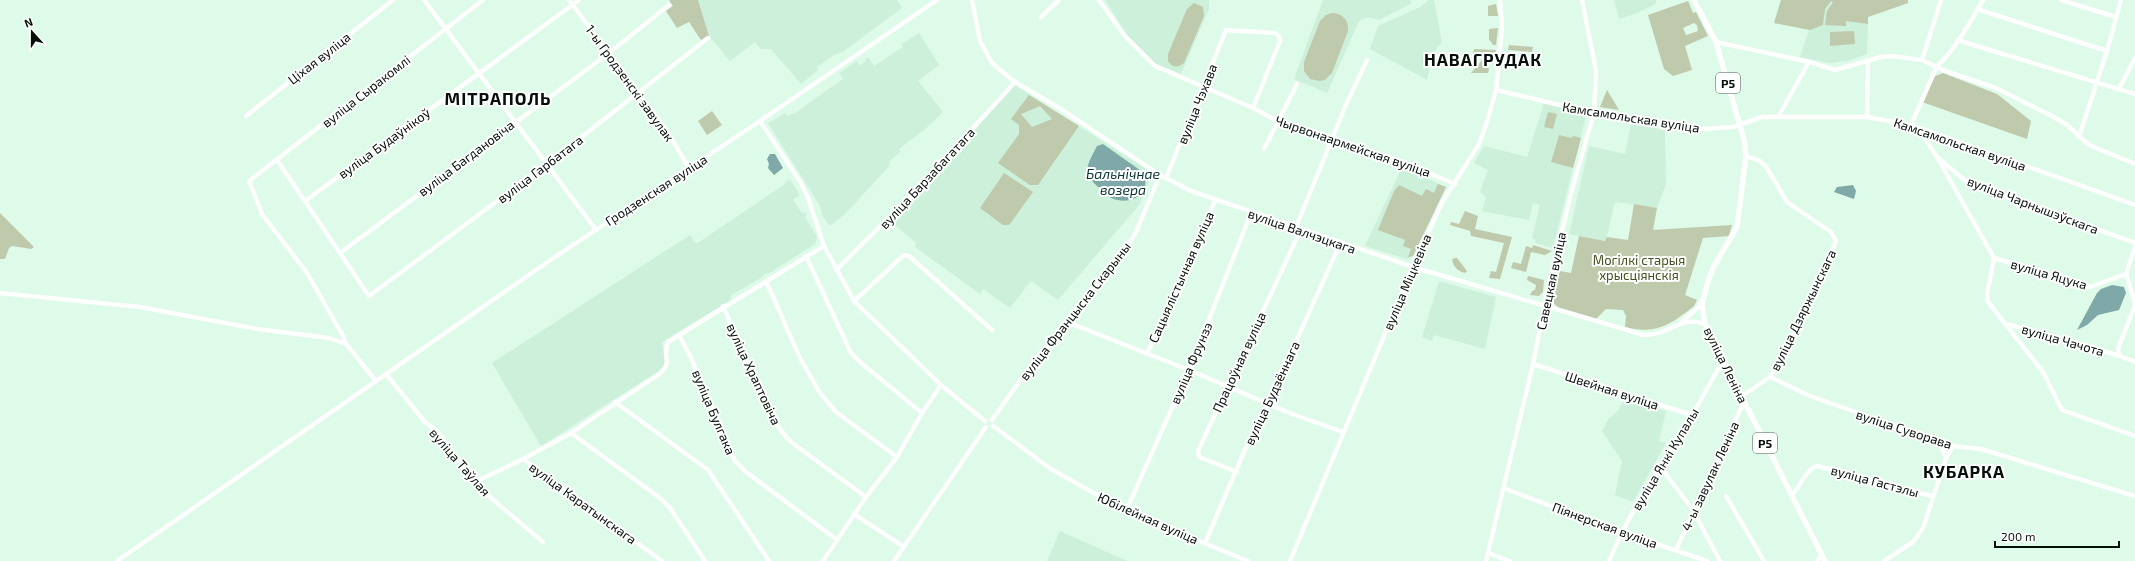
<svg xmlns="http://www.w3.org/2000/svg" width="2135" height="561" font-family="'Exo 2',sans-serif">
<rect width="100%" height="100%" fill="#defae9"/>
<g fill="#cdf0db">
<path d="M698,0H897L902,8L844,51L834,55L817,67L818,70L801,84L771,49H761L755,42L730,61L709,36Z"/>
<path d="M1105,0H1209V9L1181,74L1154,63L1129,38Z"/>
<path d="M1323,0H1410L1412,3L1379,20L1368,17L1359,21L1327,93L1294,79Z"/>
<path d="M1429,0H1434L1442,43L1437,47L1436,51H1434L1427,80L1370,49L1378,26L1420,7Z"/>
<path d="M1614,0H1656V2L1654,5L1637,13L1619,19Z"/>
<path d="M1781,0H1908V3L1868,17L1867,54L1848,61L1829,63L1800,57L1809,30L1774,23Z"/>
<path d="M919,33L939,65L918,81L943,112L925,129L899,149L901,152L890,160L889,166L846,213L830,226L823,217L820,206L768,123L785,113L787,116L797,112L823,93L843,79L839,73L857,61L860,66L866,61L865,59L868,57L874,66L903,47L902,44Z"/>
<path d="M1015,85L1149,171L1152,176L1139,205L1058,300L1031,281L1010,308L983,289L980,294L915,247L916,243L890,221Z"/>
<path d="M1544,103L1584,113L1586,116L1553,248L1535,243L1536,240L1532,238L1540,205L1533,203L1529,220L1482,211L1486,197L1480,192L1488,170L1474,163L1484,146L1527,157Z"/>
<path d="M1631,124L1665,130L1666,184L1657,208L1617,202L1614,205L1606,241L1569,234L1589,146L1625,154Z"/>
<path d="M1402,167L1446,187L1413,256L1407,259L1365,246Z"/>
<path d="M787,180L791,181L800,195L793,200L802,213L805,212L807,215L805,217L817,237L815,244L768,274L766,273L759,279L730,296L732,299L662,342L666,365L665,367L541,446L492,363L690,235L696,244L785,184Z"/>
<path d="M1439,281L1496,297L1485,349L1434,335L1432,341L1422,337Z"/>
<path d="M1624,400L1666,411L1659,441L1666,443L1633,502L1615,495L1622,461L1602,431L1609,418L1617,412Z"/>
<path d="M1060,531L1120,558L1128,561H1047Z"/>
</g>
<g fill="#bfc9ac" fill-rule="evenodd">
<path d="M669,0H698L709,36L701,40L689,22L677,28L666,11L673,6Z"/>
<path d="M1781,0H1908V3L1868,17V24L1846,21V26L1825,25L1827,11L1833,2L1831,1L1825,9L1823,25L1810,30L1774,23Z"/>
<path d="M1688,1L1693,13L1696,12L1708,36L1685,46L1692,70L1673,76L1664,69L1648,15ZM1694,23L1697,25L1698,31L1686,35L1683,28Z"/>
<path d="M1194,3L1203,7L1204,16L1184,63C1178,68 1172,68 1168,61V54L1187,9Z"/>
<path d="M1496,4L1498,16H1488V6Z"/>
<path d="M1332,13C1342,13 1349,20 1348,31L1332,73L1325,80L1320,81L1310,79L1304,71V62L1320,21L1326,15Z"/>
<path d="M1498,28L1496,45H1493L1489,39V29Z"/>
<path d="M1854,31L1855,44L1830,46V32Z"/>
<path d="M1509,45L1533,47L1532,52L1508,50Z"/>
<path d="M1474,49L1496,50L1495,57L1473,54Z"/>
<path d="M1483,59L1489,69L1488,73H1471Z"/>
<path d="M1943,73L1997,94L2031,121L2027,139L1922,102L1933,77Z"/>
<path d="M1607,90L1619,110L1600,107Z"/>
<path d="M1029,95L1079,126L1038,185H1030L998,163L1019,134V125L1011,119ZM1040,106L1052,119L1032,127L1021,114Z"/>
<path d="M712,111L722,125L707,135L698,121Z"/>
<path d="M1548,112L1557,114L1553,129L1544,127Z"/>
<path d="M1559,135L1572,138L1573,136L1581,138L1573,168L1551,162Z"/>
<path d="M1004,173L1033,192L1009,225H1003L980,208Z"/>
<path d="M1438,184L1446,187L1413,256L1408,257L1411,249L1403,246L1405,240L1378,230L1394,191L1399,185L1422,196L1426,189L1434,193Z"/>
<path d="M1634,204L1657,208L1653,230L1732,225L1729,236L1703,238L1685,295L1697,300L1694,306C1670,325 1656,335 1625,327L1626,316L1623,310L1606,309L1596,319C1583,315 1554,313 1552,298L1560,271L1571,273L1579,236L1605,241L1607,237L1628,240Z"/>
<path d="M1465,211L1478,216L1475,229L1512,237L1500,279L1489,278L1491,271L1496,272L1504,243L1471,236L1470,231L1450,225L1451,222L1459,224Z"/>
<path d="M0,213L34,247L31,249L12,246L9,248L5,259H0Z"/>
<path d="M1533,245L1552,251L1545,255L1531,252L1526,272L1511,268L1513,262L1521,264L1526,246L1532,248Z"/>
<path d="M1454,258H1457L1467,271L1465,273C1458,271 1454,268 1452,260Z"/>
<path d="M1528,276L1544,280L1543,292L1539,296L1530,295L1532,291L1535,290L1536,285L1527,280Z"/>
</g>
<g fill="#7fa9a8">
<path d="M1103,144L1144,173C1153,200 1120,209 1102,192V187H1098C1081,171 1088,164 1097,146Z"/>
<path d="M770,154H775L783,168L774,175L768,168L769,164L767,159Z"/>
<path d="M1853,185L1856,191L1854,199L1834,192L1837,187Z"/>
<path d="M2112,285L2124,287L2126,293L2119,310L2098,315L2087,325L2077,330L2097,293L2101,289Z"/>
</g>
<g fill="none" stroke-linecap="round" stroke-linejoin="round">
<g stroke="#fff" stroke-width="4.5">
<path d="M424,0L596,230"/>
<path d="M569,0L667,131L689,168"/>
<path d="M972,0L980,41L992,63L999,69L1015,82L1061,109L1160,175L1191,191L1413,267L1644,335C1672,335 1678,315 1705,324"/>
<path d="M1099,0L1124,35L1155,66L1253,108L1279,122L1406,163L1455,184"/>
<path d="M2061,0L2116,17"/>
<path d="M1977,9L2107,51"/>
<path d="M1041,17L1059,0"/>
<path d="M1957,40L2135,94"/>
<path d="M1716,42L1809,62L1835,70L1881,57L1891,56L1922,60L1945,71L1996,88L2050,115L2066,124L2089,145L2135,164"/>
<path d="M1922,60L1941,0"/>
<path d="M2119,89L2135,58"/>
<path d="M1496,90L1594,113L1704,129L1733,127L1762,117H1867L1911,125L2135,205"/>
<path d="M246,116L393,0"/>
<path d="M1778,117L1809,62"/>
<path d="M1867,117L1868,60"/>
<path d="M760,121L801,183L808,198L824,246L854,301L941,385L985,421"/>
<path d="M1911,125L1937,66C1956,49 1970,22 1983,0"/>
<path d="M1918,128L1937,157L1994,258"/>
<path d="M2079,137L2107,51L2121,0"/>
<path d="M1264,149L1297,84"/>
<path d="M1937,157L1968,183L2135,243"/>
<path d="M277,160L369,296L547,164L708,38"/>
<path d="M1166,178L1226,30L1275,33L1279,36L1280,41L1253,108"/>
<path d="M305,201L579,0"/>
<path d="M1296,227L1345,107L1367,60"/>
<path d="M340,253L609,53L669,5"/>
<path d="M806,256L851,353L860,362L922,413"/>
<path d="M1994,258L1987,294L1988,302L2043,372L2062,410L2135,436"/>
<path d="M1994,258L2090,287L2126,274L2135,247"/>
<path d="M836,270L913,194L1015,82"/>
<path d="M2126,274L2135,302"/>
<path d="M766,281L800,358L820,393L836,412L897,457"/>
<path d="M0,293L140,307L257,329L329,338L346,344L376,381"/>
<path d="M854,301L904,255L909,256L992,330"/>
<path d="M2135,305L2118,349L2120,356L2135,362"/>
<path d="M723,306L771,416L782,432L791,442L866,497"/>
<path d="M1067,322L1189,370L1292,414L1343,432"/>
<path d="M1681,322L1698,308L1702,300"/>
<path d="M2007,324L2120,356"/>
<path d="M679,335L691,358L735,461L746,472L836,539"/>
<path d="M346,344L343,336L307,273L262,214L249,181L483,0"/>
<path d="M1147,354L1215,201"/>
<path d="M1533,364L1692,415"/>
<path d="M386,374L425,422L438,432L475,482L491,498L543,542"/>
<path d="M1770,377L1810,396L1953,446L1981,449L2135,496"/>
<path d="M1742,396L1770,377L1812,299L1836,241L1831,232L1787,202L1767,168L1760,161L1746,156"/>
<path d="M615,402L708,470L769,561"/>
<path d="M992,420L1034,361L1124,252L1136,232L1160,175"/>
<path d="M993,426L1051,469L1126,511L1248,561"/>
<path d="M571,433L660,498L670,508L705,561"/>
<path d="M1939,441L1946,458"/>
<path d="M523,459L662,561"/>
<path d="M1659,465L1693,510L1720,561"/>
<path d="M1237,472L1199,457L1198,451L1301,229"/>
<path d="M475,482L523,459L571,433L658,375C675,361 661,359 668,342L824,246"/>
<path d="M1503,488L1621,532L1707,561"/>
<path d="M1792,495C1800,487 1806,469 1817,466L1932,496"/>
<path d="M1726,496L1764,561"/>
<path d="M1126,511L1189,370L1251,213"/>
<path d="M854,514L904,547"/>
<path d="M1205,543L1256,424L1268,403L1340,244"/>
<path d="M1676,550L1741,408L1746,404"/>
<path d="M1488,553L1510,561"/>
<path d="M117,561L546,263L760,121L937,0"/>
<path d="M823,561L866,497L897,457L922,413L941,385"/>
<path d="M894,561L986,427"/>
<path d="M1290,561L1422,245L1443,201L1479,144L1487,122L1496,90L1500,50L1502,26L1500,0"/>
<path d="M1486,561L1533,364L1547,292L1573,186L1594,113L1596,71L1582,0"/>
<path d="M1609,561C1631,508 1663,463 1692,415C1703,396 1713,378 1724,359"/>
<path d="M1817,561L1822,555"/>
<path d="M1884,561L1913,542L1923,528L1946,458L1953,446"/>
</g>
<path stroke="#fff" stroke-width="5.5" d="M1694,0L1716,42L1744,140L1746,156L1737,227L1714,266L1709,278L1702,304L1705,324L1825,561"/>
</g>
<g text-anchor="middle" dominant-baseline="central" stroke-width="4" stroke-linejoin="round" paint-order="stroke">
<g fill="#fff" stroke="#515754" stroke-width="1">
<rect x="1716" y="73" width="24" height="20" rx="3"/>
<rect x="1753" y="433" width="24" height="20" rx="3"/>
</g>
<g font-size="12" font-weight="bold" fill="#060f0a">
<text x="1728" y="83">Р5</text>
<text x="1765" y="443">Р5</text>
</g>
<g font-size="13" fill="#060f0a" stroke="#fff">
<text transform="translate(319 58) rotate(-38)">Ціхая вуліца</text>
<text transform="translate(630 83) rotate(54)">1-ы Гродзенскі завулак</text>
<text transform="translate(366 91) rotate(-38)">вуліца Сыракомлі</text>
<text transform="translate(1197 104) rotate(-68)">вуліца Чэхава</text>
<text transform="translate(1631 117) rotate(9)">Камсамольская вуліца</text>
<text transform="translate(384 143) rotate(-36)">вуліца Будаўнікоў</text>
<text transform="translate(1960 144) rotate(19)">Камсамольская вуліца</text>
<text transform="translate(1353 146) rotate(19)">Чырвонаармейская вуліца</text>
<text transform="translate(466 158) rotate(-37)">вуліца Багдановіча</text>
<text transform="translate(540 169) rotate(-37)">вуліца Гарбатага</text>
<text transform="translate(927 178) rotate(-47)">вуліца Барзабагатага</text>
<text transform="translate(656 190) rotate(-33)">Гродзенская вуліца</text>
<text transform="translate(2033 205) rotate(21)">вуліца Чарнышэўскага</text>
<text transform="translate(1302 231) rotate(19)">вуліца Валчэцкага</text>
<text transform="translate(2049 274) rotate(16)">вуліца Яцука</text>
<text transform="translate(1181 277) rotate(-66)">Сацыялістычная вуліца</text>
<text transform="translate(1551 281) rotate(-78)">Савецкая вуліца</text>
<text transform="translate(1407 282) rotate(-67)">вуліца Міцкевіча</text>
<text transform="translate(1803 310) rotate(-64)">вуліца Дзяржынскага</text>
<text transform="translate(1075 311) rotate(-52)">вуліца Францыска Скарыны</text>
<text transform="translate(2063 340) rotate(16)">вуліца Чачота</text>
<text transform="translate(1239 362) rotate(-65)">Працоўная вуліца</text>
<text transform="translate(1191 363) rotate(-67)">вуліца Фрунзэ</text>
<text transform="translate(1726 365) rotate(64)">вуліца Леніна</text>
<text transform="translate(754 374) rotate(65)">вуліца Храптовіча</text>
<text transform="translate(1612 390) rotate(18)">Швейная вуліца</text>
<text transform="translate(1272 393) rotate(-65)">вуліца Будзённага</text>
<text transform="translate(714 412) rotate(67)">вуліца Булгака</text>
<text transform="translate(1904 429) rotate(18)">вуліца Суворава</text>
<text transform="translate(1665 459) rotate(-59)">вуліца Янкі Купалы</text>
<text transform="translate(460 462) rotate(49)">вуліца Таўлая</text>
<text transform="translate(1710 476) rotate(-65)">4-ы завулак Леніна</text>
<text transform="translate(1875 481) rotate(15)">вуліца Гастэлы</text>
<text transform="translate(583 503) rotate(36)">вуліца Каратынскага</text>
<text transform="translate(1148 518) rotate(24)">Юбілейная вуліца</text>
<text transform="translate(1605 525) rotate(20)">Піянерская вуліца</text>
</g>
<g font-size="13" fill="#43511f" stroke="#fff">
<text x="1639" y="260">Могілкі старыя<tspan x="1639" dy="15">хрысціянскія</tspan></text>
</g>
<g font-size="14" font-style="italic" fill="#0b3636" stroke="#fff">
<text x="1123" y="173">Бальнічнае<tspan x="1123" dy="16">возера</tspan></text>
</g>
<g font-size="17" font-weight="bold" letter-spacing="1" fill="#060f0a" stroke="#fff">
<text x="1483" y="59">НАВАГРУДАК</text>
<text x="498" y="98">МІТРАПОЛЬ</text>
<text x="1964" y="471">КУБАРКА</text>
</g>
</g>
<g transform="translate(32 32) rotate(339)" stroke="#ffffff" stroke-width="3" paint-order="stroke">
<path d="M0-3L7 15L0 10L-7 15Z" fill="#060f0a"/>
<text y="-6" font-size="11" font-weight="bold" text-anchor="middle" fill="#060f0a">N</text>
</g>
<path d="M1995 541v6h124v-6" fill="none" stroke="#060f0a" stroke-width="2"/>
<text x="2001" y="541" font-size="12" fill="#060f0a" stroke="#ffffff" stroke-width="3" paint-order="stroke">200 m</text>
</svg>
